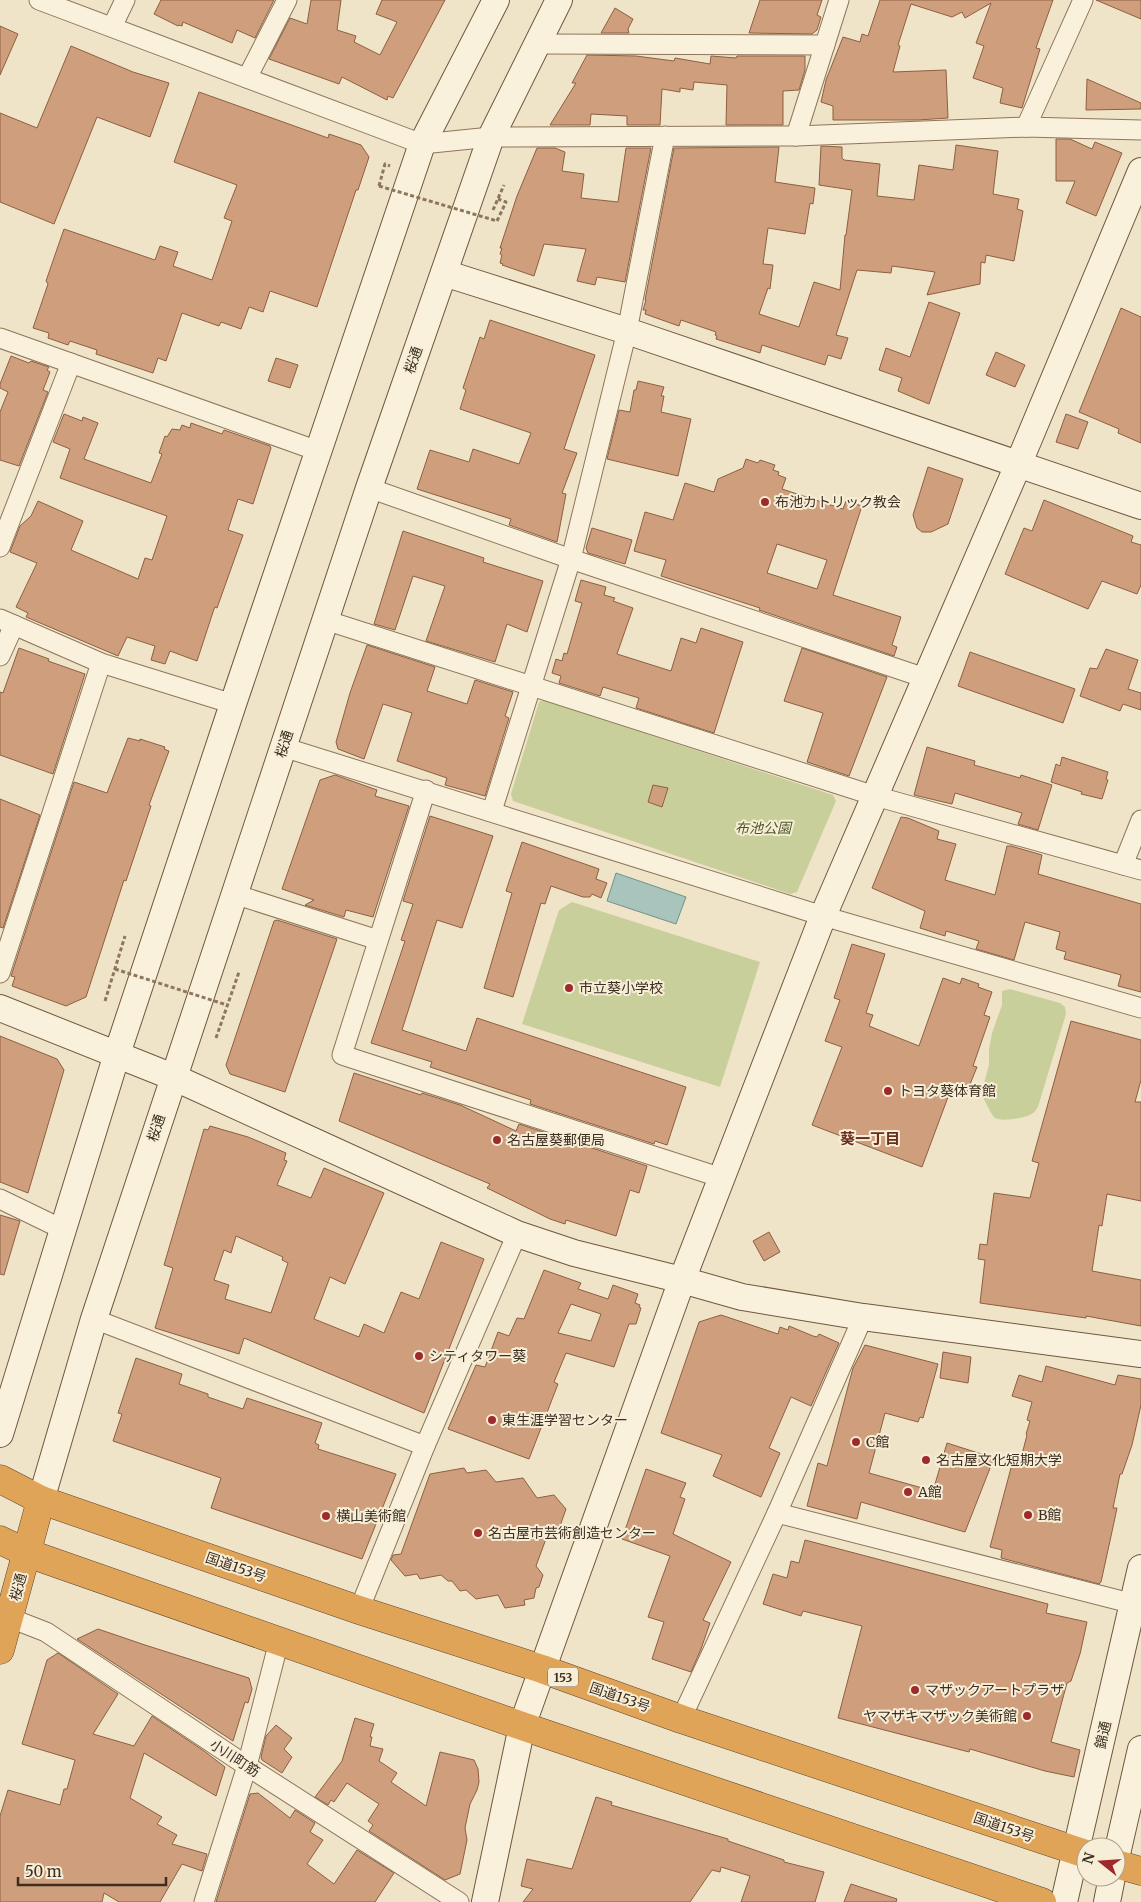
<svg xmlns="http://www.w3.org/2000/svg" width="1141" height="1902" font-family="Merriweather,'Noto Sans JP',serif">
<rect width="100%" height="100%" fill="#f0e4c8"/>
<g fill="#c9cf9b">
<path d="M543,700L833,795L836,801L797,892L790,894L513,801L511,794L539,702Z"/>
<path d="M572,902L760,962L720,1087L522,1024L559,910Z"/>
<path d="M1010,989L1060,1003L1065,1007L1066,1014L1038,1107C1036,1109 1035,1112 1033,1113C1027,1118 1002,1122 995,1118C991,1115 984,1098 981,1094L989,1065V1049L992,1033L1002,1005V991Z"/>
</g>
<path fill="#a9c4bc" stroke="#6f938a" d="M616,873L686,897L676,924L607,901Z"/>
<g fill="#cf9f7d" stroke="#8d5f41" fill-rule="evenodd">
<path d="M161,0H274L255,38L237,30L232,43L183,22L182,26L179,25L178,26L154,14Z"/>
<path d="M311,0H341L337,30L356,36L354,42L380,55L397,22L376,14L382,0H445L393,98L388,96L387,100L342,77L339,84L269,59L290,18L307,24Z"/>
<path d="M760,0H822L817,15L821,17L817,30L812,34L749,33Z"/>
<path d="M880,0H1053L1036,48L1040,49L1022,108L1000,103L1003,88L973,78L984,46L976,43L991,3L965,18L962,12L952,17L911,4L898,45L900,46L893,72L946,70L948,118L918,120H833V106L821,102L826,80L843,37L860,42L862,34L868,36Z"/>
<path d="M1096,0H1141V19Z"/>
<path d="M615,8L633,19L628,29L629,33H601Z"/>
<path d="M0,26L18,34L0,75Z"/>
<path d="M71,46L133,72L169,83L150,137L97,117L54,224L0,202V113L37,128Z"/>
<path d="M587,55L636,56L674,61L675,58L710,64L711,56L736,58L737,56H805V70L799,90L783,91V125H726L727,85L694,82L693,90L680,88V92L662,89L660,125H627V116L591,114L590,125H550L576,83H572Z"/>
<path d="M1087,79L1141,103V109L1086,110Z"/>
<path d="M199,92L328,138L329,134L361,145L369,157L358,190H356L317,307L270,291L263,312L249,307L241,329L221,322L219,326L182,313L166,361L158,358L153,373L96,354L97,350L70,341L68,345L48,338L49,333L33,328L48,284L46,281L64,229L155,260L160,246L178,252L173,266L212,280L232,221L224,218L237,185L174,162Z"/>
<path d="M1056,139H1070L1092,149L1095,142L1122,153L1096,216L1066,203L1075,181H1056Z"/>
<path d="M956,145L998,151L993,194L1019,199L1017,209L1023,211L1014,261L986,255L985,263L981,262L980,284L927,295L935,272L892,266L891,273L857,270L836,335L848,338L841,359L828,355L825,365L762,345L760,353L716,339L717,336L715,335L716,332L681,320L679,326L645,314L646,310H643L646,300H645L674,148L779,147L775,182L815,188L813,204L810,203L805,234L768,228L763,264L773,265L770,289L768,288L759,314L799,327L814,282L840,290L845,235H846L852,190L819,185L821,146L842,147V158L844,160L880,164L877,196L914,200L919,165L953,170Z"/>
<path d="M537,148H555L565,152L562,171L584,174L581,198L618,202L626,148H651L625,282L597,277L595,285L577,281L586,249L544,244L534,276L502,265L503,264L500,263L502,255L500,254L502,248H500L517,196Z"/>
<path d="M929,302L960,313L929,404L898,391L902,378L879,370L886,348L910,357Z"/>
<path d="M1121,308L1141,317V443L1118,433L1119,429L1079,412Z"/>
<path d="M490,320L595,355L564,449L577,453L562,493L566,494L557,542L509,525L511,519L417,489L430,450L469,462L473,449L519,464L531,433L460,409L466,390L463,388L480,337L484,339Z"/>
<path d="M996,352L1025,365L1015,387L986,375Z"/>
<path d="M11,356L29,363L31,361L49,367L47,370L50,372L43,390L48,392L19,466L0,460V412L8,392L0,388V384Z"/>
<path d="M276,358L298,365L290,388L268,381Z"/>
<path d="M638,381L664,387L661,396H664L661,412L691,419L678,476L607,459L619,410L630,412L634,390H636Z"/>
<path d="M64,414L82,421L83,417L98,423L84,459L151,483L162,454L159,453L165,436L167,437L172,429L180,430L182,425L190,428L191,423L222,434L224,430L270,446L271,448L253,504L238,499L228,530L243,535L217,608L215,607L214,609L197,661L170,651L165,664L151,660L155,646L127,637L118,656L26,617L28,613L16,607L37,563L10,552L20,526L31,516L38,501L83,521L71,550L138,579L145,558L152,560L167,516L60,478L70,449L53,442Z"/>
<path d="M1066,414L1088,422L1078,449L1056,442Z"/>
<path d="M746,459L758,463L760,460L775,465L773,470L779,472L778,475L786,478L782,489L843,509L846,501L862,506L833,595L901,617L892,645L897,647L894,656L759,610L760,608L661,576L666,560L634,551L645,512L673,520L685,483L714,492L718,479L743,468ZM777,544L827,560L817,589L767,573Z"/>
<path d="M928,467L963,479L948,524L931,532H922L917,528L913,515Z"/>
<path d="M1044,500L1133,536L1131,542L1141,545V585L1137,594L1102,581L1088,609L1005,574L1024,528L1032,531Z"/>
<path d="M592,528L632,540L625,564L588,553L586,548Z"/>
<path d="M403,531L484,558L483,562L543,581L527,632L507,624L495,662L426,641L445,586L413,576L395,630L374,624Z"/>
<path d="M581,580L606,587L604,595L615,598L613,601L633,608L617,654L671,671L681,638L696,643L701,628L743,642L714,733L636,708L639,698L603,687L600,696L559,683L561,676L552,673L556,659L562,661L564,653L567,654L582,603L575,601Z"/>
<path d="M367,645L435,667L427,691L467,704L475,680L513,692L505,716L509,718L485,796L445,785L447,778L397,761L412,713L383,704L364,759L338,749L336,742L350,693Z"/>
<path d="M19,648L49,659L48,661L85,674L53,774L0,755V692L3,693Z"/>
<path d="M802,648L887,677L849,776L807,762L823,713L784,701Z"/>
<path d="M1106,649L1138,660L1128,689L1141,693V710L1123,704L1120,711L1080,696L1090,668L1097,669Z"/>
<path d="M970,652L1075,689L1063,723L958,686Z"/>
<path d="M128,738L140,741V739L165,747L164,749L169,751L149,805L151,806L126,881L124,880L86,997L66,1006L12,986L15,977L11,976L74,782L107,793Z"/>
<path d="M927,747L975,761L974,765L1020,778L1021,775L1052,785L1038,830L1018,824L1022,813L955,793L952,804L914,795Z"/>
<path d="M1062,757L1108,772L1106,779L1108,780L1102,799L1081,794L1082,792L1051,782L1056,764L1060,766Z"/>
<path d="M335,775L377,790L375,796L409,806L373,917L346,910L344,917L305,905L314,900L282,889L320,780Z"/>
<path d="M653,785L668,788L662,807L648,802Z"/>
<path d="M0,799L40,815L3,928L0,927Z"/>
<path d="M430,816L493,836L462,928L437,920L402,1030L466,1051L477,1018L686,1087L667,1145L655,1141L654,1144L530,1104L531,1100L430,1067L432,1062L371,1043L405,941L401,940L413,904L403,901Z"/>
<path d="M901,817L908,818L939,831L937,839L956,844L945,880L995,895L1007,846H1011L1042,855L1038,874L1141,904V992L1118,986L1121,975L1064,959L1066,952L1056,949L1060,932L1025,922L1014,960L976,949L979,941L946,931L945,936L920,928L925,911L872,888Z"/>
<path d="M522,842L599,869L596,879L607,883L601,898L592,894L590,897H583L551,886L545,904L541,903L513,997L484,988L512,893L506,891Z"/>
<path d="M277,920L337,939L285,1092L230,1074L226,1065L274,921Z"/>
<path d="M852,944L885,954L866,1013L873,1015L869,1026L919,1046L943,978L960,984L962,978L979,984L978,987L992,992L984,1015L990,1017L973,1066L977,1067L966,1094L951,1089L922,1167L812,1125L842,1047L825,1041L840,1000L834,998Z"/>
<path d="M1071,1021L1141,1040V1080L1135,1102H1141V1201L1107,1194L1102,1226L1099,1225L1092,1271L1141,1280V1326L1086,1316V1318L980,1303L985,1260L978,1259L980,1244L987,1245L994,1193L1030,1198L1039,1163L1032,1161Z"/>
<path d="M0,1036L57,1059L64,1070L28,1193L0,1182Z"/>
<path d="M354,1073L421,1095L422,1093L460,1105L516,1131L519,1124L647,1166L639,1193L630,1190L616,1236L566,1220L565,1224L550,1219L487,1188L490,1184L339,1121Z"/>
<path d="M210,1126L248,1137L286,1153L284,1160L287,1161L277,1185L311,1198L324,1168L384,1193L345,1284L330,1277L314,1319L359,1337L364,1324L384,1333L401,1292L419,1299L441,1242L484,1259L424,1413L244,1338L239,1354L155,1328L173,1268L164,1265L204,1129L208,1130ZM236,1236L283,1257L282,1260L288,1263L271,1313L225,1299L229,1285L214,1280L224,1250L231,1253Z"/>
<path d="M0,1215L20,1221L4,1275L0,1274Z"/>
<path d="M769,1232L780,1252L764,1261L753,1241Z"/>
<path d="M544,1270L581,1283L578,1289L608,1299L613,1285L638,1294L635,1303L640,1305L639,1307L641,1308L636,1324H629L614,1367L566,1353L554,1382L558,1384L529,1459L448,1429L476,1365L485,1367L498,1332L509,1336L517,1318L524,1319ZM571,1304L601,1314L591,1341L558,1333Z"/>
<path d="M721,1315L778,1334L780,1327L788,1330L789,1326L813,1336L817,1337L819,1334L839,1343L811,1406L791,1397L769,1448L780,1453L761,1497L713,1476L722,1455L661,1433L699,1322Z"/>
<path d="M865,1345L938,1364L923,1418L920,1417L918,1422L885,1413L869,1473L933,1491L947,1443L994,1458L965,1532L861,1502L857,1519L807,1506L818,1463L827,1466L853,1368Z"/>
<path d="M943,1352L971,1357L968,1383L940,1378Z"/>
<path d="M136,1358L182,1374L179,1384L208,1394V1397L243,1409L247,1398L322,1423L315,1443L319,1445L318,1449L396,1474L362,1559L211,1508L221,1478L113,1441L122,1414L118,1413Z"/>
<path d="M1046,1366L1115,1385L1118,1375L1141,1379V1405L1132,1445L1122,1474H1120L1113,1508H1117L1113,1527L1101,1582L1099,1584L1001,1558L1002,1550L990,1547L1012,1464L1019,1466L1027,1435L1026,1434L1030,1421L1027,1420L1032,1402L1012,1396L1019,1375L1042,1382Z"/>
<path d="M464,1468L467,1473L486,1470L496,1482L523,1478L537,1498L554,1495L566,1509L560,1526L550,1528L536,1566L543,1575L539,1587L536,1588L534,1598L524,1600L525,1605L505,1608L498,1595L476,1599L466,1590L460,1591L452,1581H448L441,1575L420,1579L417,1574L405,1576L391,1560L393,1555L401,1554L430,1474Z"/>
<path d="M646,1469L686,1483L680,1497L685,1499L673,1534L731,1562L703,1620L710,1623L701,1649L691,1672L652,1659L664,1622L648,1617L670,1556L622,1539Z"/>
<path d="M805,1540L1048,1604L1046,1613L1087,1622L1080,1654L1071,1681L1067,1683L1051,1742L1080,1750L1074,1777L1045,1771L970,1749L969,1752L838,1718L862,1626L803,1611L801,1616L763,1604L773,1574L787,1578L791,1561L799,1563Z"/>
<path d="M98,1629L145,1645L249,1678L252,1689L248,1703L245,1702L233,1741L77,1639Z"/>
<path d="M58,1653L118,1694L93,1734L134,1746L152,1716L204,1751L225,1767L216,1796L144,1753L130,1798L162,1817L157,1824L177,1835L172,1844L207,1854L202,1871L182,1864L160,1902H119L104,1893L102,1902H0V1816L8,1790L60,1805L64,1789H67L75,1760L22,1744L47,1660Z"/>
<path d="M355,1718L374,1724L370,1737H372L370,1746L383,1749L379,1761L397,1773L391,1782L426,1806L440,1752L474,1760L478,1769L479,1782L477,1790L470,1804L465,1828L467,1840L460,1874L445,1880L369,1831L373,1825L368,1821L379,1804L347,1783L334,1802L331,1800L328,1805L315,1797L342,1761Z"/>
<path d="M276,1725L292,1738L284,1749L292,1757L282,1773L262,1760L261,1757L266,1736Z"/>
<path d="M258,1793L290,1818L295,1810L315,1823L310,1832L323,1840L307,1864L334,1884L357,1850L394,1873L375,1902H216L250,1794Z"/>
<path d="M596,1797L612,1802L611,1805L728,1839V1841L784,1860V1862L824,1872L815,1902H741L750,1876L721,1867L720,1872L712,1870L690,1902H523L533,1889L521,1886L527,1859L572,1869Z"/>
<path d="M851,1884L897,1899L896,1902H844Z"/>
</g>
<g fill="none" stroke-linecap="round" stroke-linejoin="round">
<defs>
<g id="street">
<path d="M39,0L422,144L491,137L796,136L1026,127L1141,130"/>
<path d="M112,27L125,0"/>
<path d="M537,44L825,45"/>
<path d="M247,78L287,0"/>
<path d="M1026,127L1083,0"/>
<path d="M796,136L839,0"/>
<path d="M0,338L318,451"/>
<path d="M369,488L571,559L925,678"/>
<path d="M0,547L71,363"/>
<path d="M0,619L101,663L233,704"/>
<path d="M325,620L875,796L1141,870"/>
<path d="M0,656L14,625"/>
<path d="M283,747L823,916L1141,1008"/>
<path d="M426,790L342,1055L722,1178"/>
<path d="M492,811L571,559L627,331L665,136"/>
<path d="M1123,865L1141,820"/>
<path d="M234,894L378,940"/>
<path d="M0,973L101,663"/>
<path d="M0,1199L64,1230"/>
<path d="M94,1319L425,1446"/>
<path d="M777,1513L1134,1604"/>
<path d="M359,1610L425,1446L517,1234"/>
<path d="M10,1618L46,1632L247,1766L459,1902"/>
<path d="M681,1719L777,1513L863,1317"/>
<path d="M204,1902L247,1766L279,1641"/>
</g>
<g id="secondary">
<path d="M444,273L627,331L1141,506"/>
<path d="M0,1008L173,1077L517,1234L574,1253L682,1280L742,1297L863,1317L1141,1354"/>
<path d="M0,1434L117,1054L233,704L422,144L496,0"/>
<path d="M41,1500L94,1319L369,488L491,137L559,0"/>
<path d="M1116,1858L1141,1749"/>
<path d="M485,1902L522,1726L682,1280L823,916L1018,465L1141,171"/>
<path d="M1064,1902L1141,1568"/>
<path d="M1107,1902L1112,1877"/>
</g>
<g id="highway">
<path d="M0,1479L41,1500L359,1610L542,1669L681,1719L1086,1854"/>
<path d="M0,1540L27,1553L522,1726L1042,1902"/>
<path d="M0,1650L41,1500"/>
<path d="M1116,1864L1141,1871"/>
</g>
</defs>
<use href="#street" stroke="#8d765c" stroke-width="21"/>
<use href="#secondary" stroke="#6f573f" stroke-width="28"/>
<use href="#highway" stroke="#5b4430" stroke-width="29"/>
<g stroke="#8d765c" stroke-width="3" stroke-dasharray="4 2.5" stroke-linecap="butt">
<path d="M379,186L385,164L390,166"/>
<path d="M493,210L504,185"/>
<path d="M497,221L506,202L498,199"/>
<path d="M105,1001L125,936"/>
<path d="M216,1038L239,972"/>
</g>
<use href="#street" stroke="#faf1dc" stroke-width="19"/>
<use href="#secondary" stroke="#faf1dc" stroke-width="26"/>
<use href="#highway" stroke="#e0a458" stroke-width="28"/>
<g stroke="#8d765c" stroke-width="3" stroke-dasharray="4 2.5" stroke-linecap="butt">
<path d="M379,186L497,221"/>
<path d="M115,969L227,1005"/>
</g>
</g>
<g fill="#9e2a2b" stroke="#f7eed8" stroke-width="2">
<circle cx="765" cy="502" r="5"/>
<circle cx="569" cy="988" r="5"/>
<circle cx="888" cy="1091" r="5"/>
<circle cx="497" cy="1140" r="5"/>
<circle cx="419" cy="1356" r="5"/>
<circle cx="492" cy="1420" r="5"/>
<circle cx="856" cy="1442" r="5"/>
<circle cx="926" cy="1460" r="5"/>
<circle cx="908" cy="1492" r="5"/>
<circle cx="1028" cy="1515" r="5"/>
<circle cx="326" cy="1516" r="5"/>
<circle cx="478" cy="1533" r="5"/>
<circle cx="915" cy="1690" r="5"/>
<circle cx="1027" cy="1716" r="5"/>
</g>
<g text-anchor="middle" dominant-baseline="central" stroke-width="4" stroke-linejoin="round" paint-order="stroke">
<rect fill="#f7eed8" stroke="#756857" stroke-width="1" x="548" y="1667.5" width="30" height="19" rx="4"/>
<g font-size="12" font-weight="bold" fill="#3d2e20">
<text x="563" y="1677">153</text>
</g>
<g font-size="14" fill="#3d2e20" stroke="#f7eed8">
<text transform="translate(413 360) rotate(-71)">桜通</text>
<text transform="translate(284 744) rotate(-72)">桜通</text>
<text transform="translate(156 1128) rotate(-72)">桜通</text>
<text transform="translate(236 1567) rotate(19)">国道153号</text>
<text transform="translate(18 1587) rotate(-75)">桜通</text>
<text transform="translate(620 1697) rotate(19)">国道153号</text>
<text transform="translate(1103 1735) rotate(-77)">錦通</text>
<text transform="translate(235 1758) rotate(33)">小川町筋</text>
<text transform="translate(1004 1827) rotate(19)">国道153号</text>
</g>
<g font-size="14" fill="#3d2e20" stroke="#f7eed8" text-anchor="start">
<text x="775" y="502">布池カトリック教会</text>
<text x="579" y="988">市立葵小学校</text>
<text x="898" y="1091">トヨタ葵体育館</text>
<text x="507" y="1140">名古屋葵郵便局</text>
<text x="429" y="1356">シティタワー葵</text>
<text x="502" y="1420">東生涯学習センター</text>
<text x="866" y="1442">C館</text>
<text x="936" y="1460">名古屋文化短期大学</text>
<text x="918" y="1492">A館</text>
<text x="1038" y="1515">B館</text>
<text x="336" y="1516">横山美術館</text>
<text x="488" y="1533">名古屋市芸術創造センター</text>
<text x="925" y="1690">マザックアートプラザ</text>
<text x="1017" y="1716" text-anchor="end">ヤマザキマザック美術館</text>
</g>
<g font-size="14" font-style="italic" fill="#4d5a26" stroke="#f7eed8">
<text x="763" y="828">布池公園</text>
</g>
<g font-size="15" font-weight="bold" fill="#6b2e1e" stroke="#f7eed8">
<text x="870" y="1138">葵一丁目</text>
</g>
</g>
<g transform="translate(1101 1862) rotate(287)"><circle r="24" fill="#f7eed8" stroke="#ada18e"/>
<path d="M0-4L9 19L0 12L-9 19Z" fill="#9e2a2b"/>
<text y="-8" font-size="14" font-weight="bold" text-anchor="middle" fill="#3d2e20">N</text>
</g>
<path d="M18 1877v8h148v-8" fill="none" stroke="#3d2e20" stroke-width="2.5"/>
<text x="25" y="1877" font-size="15" fill="#3d2e20" stroke="#f7eed8" stroke-width="4" paint-order="stroke">50 m</text>
</svg>
